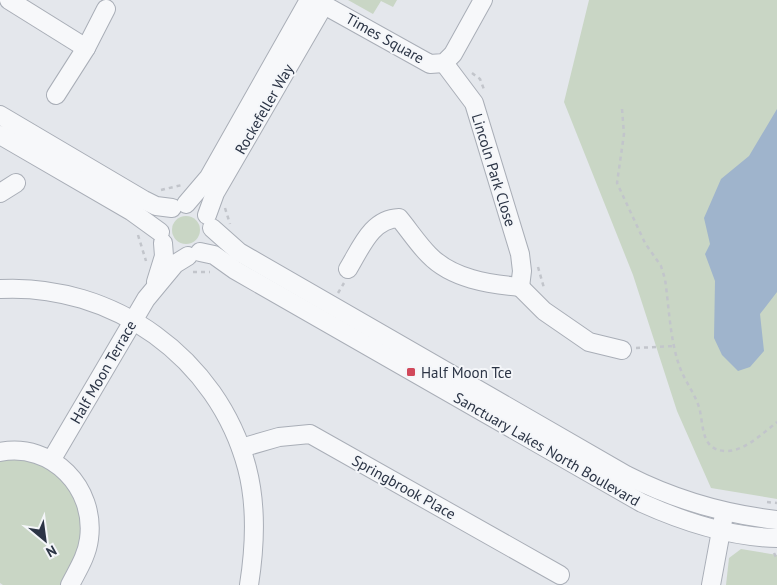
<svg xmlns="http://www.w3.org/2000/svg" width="777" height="585" font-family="'PT Sans',sans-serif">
<rect width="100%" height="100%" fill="#e4e7ec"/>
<g fill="#c9d6c5">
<path d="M348,0H397L393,7L381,1L373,14Z"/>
<path d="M589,0H777V499L711,488L677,411L633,275L564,102Z"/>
<circle cx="186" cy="230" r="14"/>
<path d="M0,452L52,459L89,519L69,585H3L0,583Z"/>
<path d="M741,549L777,555V585H726L729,558Z"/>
</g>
<path fill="#9fb4cc" d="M777,109V292L760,314L764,351L750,367L738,371L722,355L714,338L715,281L705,254L710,244L704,218L721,179L749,156Z"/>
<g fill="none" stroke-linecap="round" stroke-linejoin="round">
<defs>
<g id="minor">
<path d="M9,0L86,48"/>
<path d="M315,0L430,64L444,63L453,54L483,0"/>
<path d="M56,95L86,48L106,9"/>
<path d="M0,115L144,200L156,206L172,208"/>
<path d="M0,135L131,211L160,232"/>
<path d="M0,193L16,183"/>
<path d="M186,204L209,177L309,0"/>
<path d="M207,215L215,193L324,5"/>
<path d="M212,228L239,252L626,475C675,500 723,514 777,520"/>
<path d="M200,252L214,255L235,270L642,503C684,522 730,537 777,538"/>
<path d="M348,269C361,248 371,219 399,218C409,230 418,244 429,255C452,279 489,284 520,287L522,271L520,254L474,103L444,63"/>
<path d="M156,282L164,256L163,243"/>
<path d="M520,287L544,311L589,342L622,350"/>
<path d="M0,289C113,283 218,358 247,468C257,506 255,547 249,585"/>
<path d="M241,448L279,437L310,434L560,575"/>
<path d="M0,452C52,442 96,488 89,539C87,556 77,571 70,585"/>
<path d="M52,459L146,299L175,264L188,256"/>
<path d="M711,585L723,520"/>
</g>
</defs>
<use href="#minor" stroke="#a9aeb7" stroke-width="20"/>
<g stroke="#c2c5cb" stroke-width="2.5" stroke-dasharray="4 4" stroke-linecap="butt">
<path d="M472,73L480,79L485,92"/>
<path d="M622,109L624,134L617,183L645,243L661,266L665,279C669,307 670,339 679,365C684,380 694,392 699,407C704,424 700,450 725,451C744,452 763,433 777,422"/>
<path d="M161,190L182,185"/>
<path d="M225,208L230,224"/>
<path d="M138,235L146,261"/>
<path d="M538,267L544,288"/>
<path d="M193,272H210"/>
<path d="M338,293L344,283"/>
<path d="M636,348L675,346"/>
<path d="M767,502L777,503"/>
<path d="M774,553L777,559"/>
</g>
<use href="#minor" stroke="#f7f8fa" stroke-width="18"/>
</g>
<rect fill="#d1495b" stroke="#f4f6f9" stroke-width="2" x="406" y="367" width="10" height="10" rx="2.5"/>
<g text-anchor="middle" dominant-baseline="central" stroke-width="4" stroke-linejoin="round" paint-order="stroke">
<g font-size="15" fill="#2b3445" stroke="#f4f6f9">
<text transform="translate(385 38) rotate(29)">Times Square</text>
<text transform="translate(264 109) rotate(-60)">Rockefeller Way</text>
<text transform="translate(494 170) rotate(73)">Lincoln Park Close</text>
<text transform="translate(103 372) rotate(-60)">Half Moon Terrace</text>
<text transform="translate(547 449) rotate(30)">Sanctuary Lakes North Boulevard</text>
<text transform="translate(404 487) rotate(29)">Springbrook Place</text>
</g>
<g font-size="15" fill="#2b3445" stroke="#f4f6f9" text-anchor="start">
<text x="421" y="372">Half Moon Tce</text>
</g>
</g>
<g transform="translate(45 540) rotate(151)" stroke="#f4f6f9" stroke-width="4" paint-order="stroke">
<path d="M0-4L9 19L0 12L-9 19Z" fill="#2b3445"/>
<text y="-8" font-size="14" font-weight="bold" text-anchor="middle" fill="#2b3445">N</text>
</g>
</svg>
